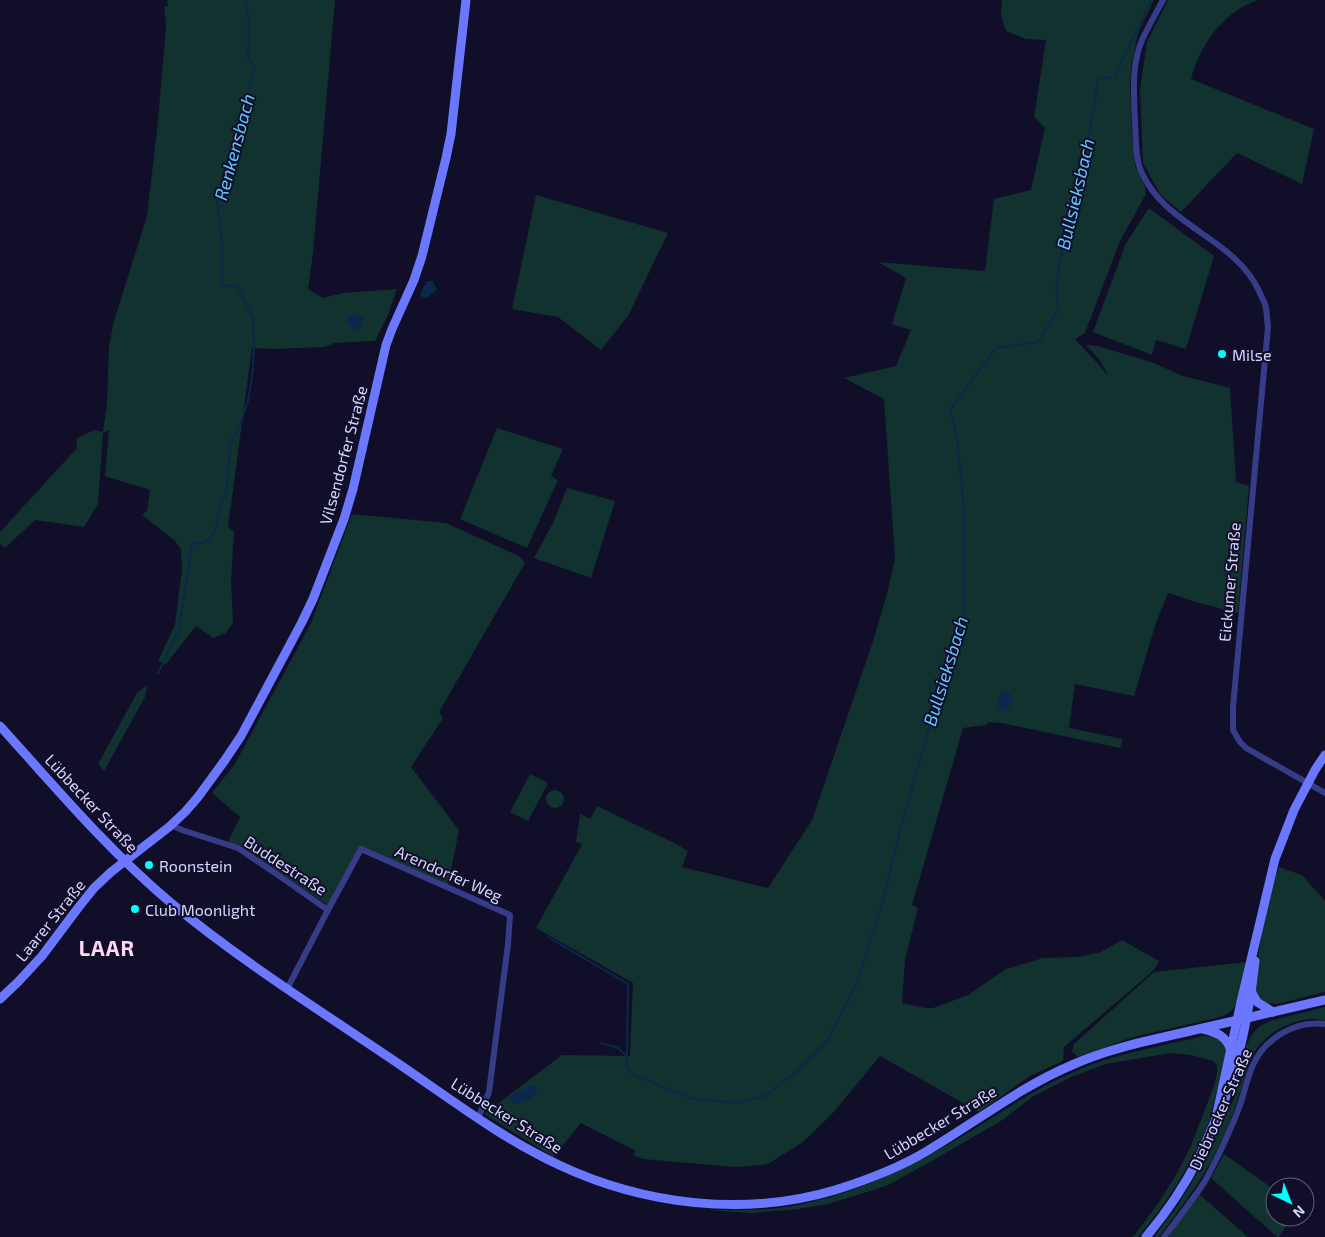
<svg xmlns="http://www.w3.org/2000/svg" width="1325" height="1237" font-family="'Exo 2',sans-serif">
<rect width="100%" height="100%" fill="#100e28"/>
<g fill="#11322e">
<path d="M167,0H335L313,253L308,289L323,298L343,293L397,289L388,315L375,341L334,343L325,347L272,349L252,348L228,527L234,532L231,580L233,623L226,633L213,638L196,626L166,664L158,661L175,625L182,569L181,549L174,540L142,515L147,511L150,490L105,476L109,430L103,433L98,504L84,527L35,520L5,548L0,543V532L77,448L76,439L94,430L103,432L107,401L109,346L114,321L147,216L157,130L164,51L166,25L164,7L168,6Z"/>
<path d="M1002,0H1154L1138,33L1131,68L1130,86L1132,140L1135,165L1145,187L1146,194L1120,241L1085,333L1075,339L1109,376L1099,359L1086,345L1098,346L1154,363L1180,375L1230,388L1236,482L1249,486L1238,613L1199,603L1168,593L1156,623L1134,696L1075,684L1069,728L1123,739L1120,748L1002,723L988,722L987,725L963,728L912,905L918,908L905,960L902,1003L925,1008H933L968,995L1006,969L1043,958L1078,957L1101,952L1122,940L1159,961L1153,971L1064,1047L1063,1061L1030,1076L979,1112L880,1056L832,1114L803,1142L768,1164L736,1167L643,1159L633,1155L636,1151L581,1123L553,1157L484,1114L562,1055L630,1056L633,983L536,928L582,844L576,842L580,814L590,819L597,806L676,844L688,851L682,867L768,888L812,820L873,641L886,597L895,559L884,399L844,378L896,366L911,330L892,324L906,278L878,262L985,271L994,199L1031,190L1045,128L1034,117L1046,40L1026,39L1006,31L1001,16Z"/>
<path d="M1168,0H1258C1223,12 1200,45 1191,79L1314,129L1302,184L1237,153L1181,212L1160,194L1143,163L1140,89L1147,42Z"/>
<path d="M536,195L668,233L628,316L601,350L558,317L512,309Z"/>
<path d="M1149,208L1214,256L1186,349L1156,340L1152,355L1093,332L1126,243Z"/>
<path d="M497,428L563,449L551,476L558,480L527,548L460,519Z"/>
<path d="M567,488L615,501L591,578L534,558L553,523Z"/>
<path d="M352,514L446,523L519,556L525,563L439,712L443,718L411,767L459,830L447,890L362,852L332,908L244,848L228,842L240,817L212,793L234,765L244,747L311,623Z"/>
<path d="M147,685L145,697L104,771L98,764L137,693Z"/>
<path d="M530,774L548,783L528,821L510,812Z"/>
<circle cx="555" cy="799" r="9"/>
<path d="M1279,867L1302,875L1325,901V992L1277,1004C1265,1004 1257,1000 1255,988C1258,949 1265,904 1279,867Z"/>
<path d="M1247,962C1243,975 1241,1002 1231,1011C1227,1015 1221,1016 1216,1018L1130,1038L1078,1057L1072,1051L1074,1044L1154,972Z"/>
<path d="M1325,1007V1021C1320,1020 1315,1018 1310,1019C1290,1021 1269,1032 1257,1048C1250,1058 1247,1072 1243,1083C1238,1100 1232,1117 1225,1134C1208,1172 1184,1204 1159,1237H1154L1175,1209L1192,1182L1205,1158L1220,1123L1233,1101L1243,1071L1242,1063L1246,1046L1253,1033L1260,1026L1270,1021Z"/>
<path d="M1203,1036C1217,1035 1226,1040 1227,1055L1213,1106C1213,1115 1208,1123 1205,1132C1188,1169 1165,1206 1138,1237H1133L1159,1202L1177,1173L1190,1148L1214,1086L1217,1073V1065L1213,1061L1191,1055L1171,1053L1106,1064L1071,1077L1032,1097L1004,1119L932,1161L888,1185L861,1194L828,1204L798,1209L750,1213L707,1210C735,1210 769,1211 797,1205C844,1196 890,1177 931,1154C980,1128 1024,1093 1076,1071C1116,1053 1160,1047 1203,1036Z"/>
<path d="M1224,1154L1275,1190V1217H1292L1279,1237H1277L1211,1178Z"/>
<path d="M1199,1194L1248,1237H1168Z"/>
</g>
<g fill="#0a284c">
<path d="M427,281H433L437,290L427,298L422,297L420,294Z"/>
<path d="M354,315H364L361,326L354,331L347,322V317Z"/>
<path d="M1004,691H1007L1012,696L1010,706L1006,711H1002C995,706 997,697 1004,691Z"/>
<path d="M532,1086H536L538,1089C535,1100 514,1111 508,1097L513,1094Z"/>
</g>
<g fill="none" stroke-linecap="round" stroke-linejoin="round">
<g stroke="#0a284c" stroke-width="2">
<path d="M1095,103C1096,97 1096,85 1098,80L1115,76L1151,0"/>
<path d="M158,673L179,630L192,544L201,543L210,539L215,531L220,506L226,493L228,477L227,468L230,458V442L237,433L248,401L252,377L254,347L253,319L238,287L222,285V241L217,200L232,161L243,110L252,78L255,66L248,57L249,19L245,0"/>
<path d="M548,937L628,984L627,1056"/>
<path d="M601,1043L618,1048L627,1056L626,1068L636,1076L693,1099L738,1103L765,1096L796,1072L827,1041L857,983L882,904L902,823L930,725L942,673L964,611V509L957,437L950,410L996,348L1038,342L1058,309L1056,286L1067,214L1079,185L1095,104"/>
</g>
<g stroke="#373c89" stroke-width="6">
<path d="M1163,0C1156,13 1148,27 1142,40C1131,66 1134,95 1135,123C1136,138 1135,157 1141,171C1165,227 1234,237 1259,291C1261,296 1265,302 1266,308C1267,314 1267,321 1268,327L1233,707V730L1240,742L1246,748L1325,793"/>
<path d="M171,825L182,830L238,848L278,875L328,910"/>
<path d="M287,989L328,910L361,849L510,915L508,944L489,1092L478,1118"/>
<path d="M1164,1237C1178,1219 1192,1201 1205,1181C1210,1173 1214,1163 1219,1154C1226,1139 1233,1124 1239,1108C1244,1094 1247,1078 1253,1065C1265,1038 1296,1020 1325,1024"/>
</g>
<g stroke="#6c77ff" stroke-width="9">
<path d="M0,726C55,787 108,850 171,903C240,960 316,1008 390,1058C444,1094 500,1138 559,1165C644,1205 745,1217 835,1190C867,1180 899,1168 927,1151C976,1122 1020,1087 1072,1065C1110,1048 1151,1040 1190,1031C1235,1021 1280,1010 1325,1000"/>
<path d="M1252,993L1257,1002L1273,1012"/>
<path d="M0,999L18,982L42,956L78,908L94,888L111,872L169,827L185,812L198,797L225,760L241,736L302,622L313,599L344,519L353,489L386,345L392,329L414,280L422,256L446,158L451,134L466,0"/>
<path d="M1203,1029C1216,1032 1227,1036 1231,1051"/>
<path d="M1225,1099C1241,1054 1250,1008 1255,961"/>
<path d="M1216,1118L1241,1002L1275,859L1294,810L1315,770L1325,755"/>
<path d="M1146,1237C1166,1213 1184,1187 1198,1159C1206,1144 1211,1128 1219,1113"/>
</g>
</g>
<g fill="#01feff" stroke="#100e28" stroke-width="2">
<circle cx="1222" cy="354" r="5"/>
<circle cx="149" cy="865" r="5"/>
<circle cx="135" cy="909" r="5"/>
</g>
<g text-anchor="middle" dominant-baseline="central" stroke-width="4" stroke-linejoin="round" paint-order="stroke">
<g font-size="16" fill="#d6d5ff" stroke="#100e28" text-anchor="start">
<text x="1232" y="354">Milse</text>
<text x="159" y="865">Roonstein</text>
<text x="145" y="909">Club Moonlight</text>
</g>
<g font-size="16" fill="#d6d5ff" stroke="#100e28">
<text transform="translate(343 455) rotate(-75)">Vilsendorfer Straße</text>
<text transform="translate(1229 582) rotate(-85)">Eickumer Straße</text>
<text transform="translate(92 803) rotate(47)">Lübbecker Straße</text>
<text transform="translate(286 865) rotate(33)">Buddestraße</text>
<text transform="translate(449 873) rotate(24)">Arendorfer Weg</text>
<text transform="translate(50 920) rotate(-51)">Laarer Straße</text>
<text transform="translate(1220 1109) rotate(-66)">Diebrocker Straße</text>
<text transform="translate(507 1115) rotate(32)">Lübbecker Straße</text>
<text transform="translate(940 1122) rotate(-31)">Lübbecker Straße</text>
</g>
<g font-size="18" font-style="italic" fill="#63c6ff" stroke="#100e28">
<text transform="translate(234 147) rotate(-75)">Renkensbach</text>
<text transform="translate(1075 194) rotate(-77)">Bullsieksbach</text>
<text transform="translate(945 671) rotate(-73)">Bullsieksbach</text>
</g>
<g font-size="21" font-weight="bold" letter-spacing="1" fill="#ffd7f4" stroke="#100e28">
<text x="107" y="947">LAAR</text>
</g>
</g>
<g transform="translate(1290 1202) rotate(137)"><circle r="24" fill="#100e28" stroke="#5f5e7e"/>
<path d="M0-4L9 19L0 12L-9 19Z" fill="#01feff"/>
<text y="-8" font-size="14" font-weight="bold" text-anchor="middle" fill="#d6d5ff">N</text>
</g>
</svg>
